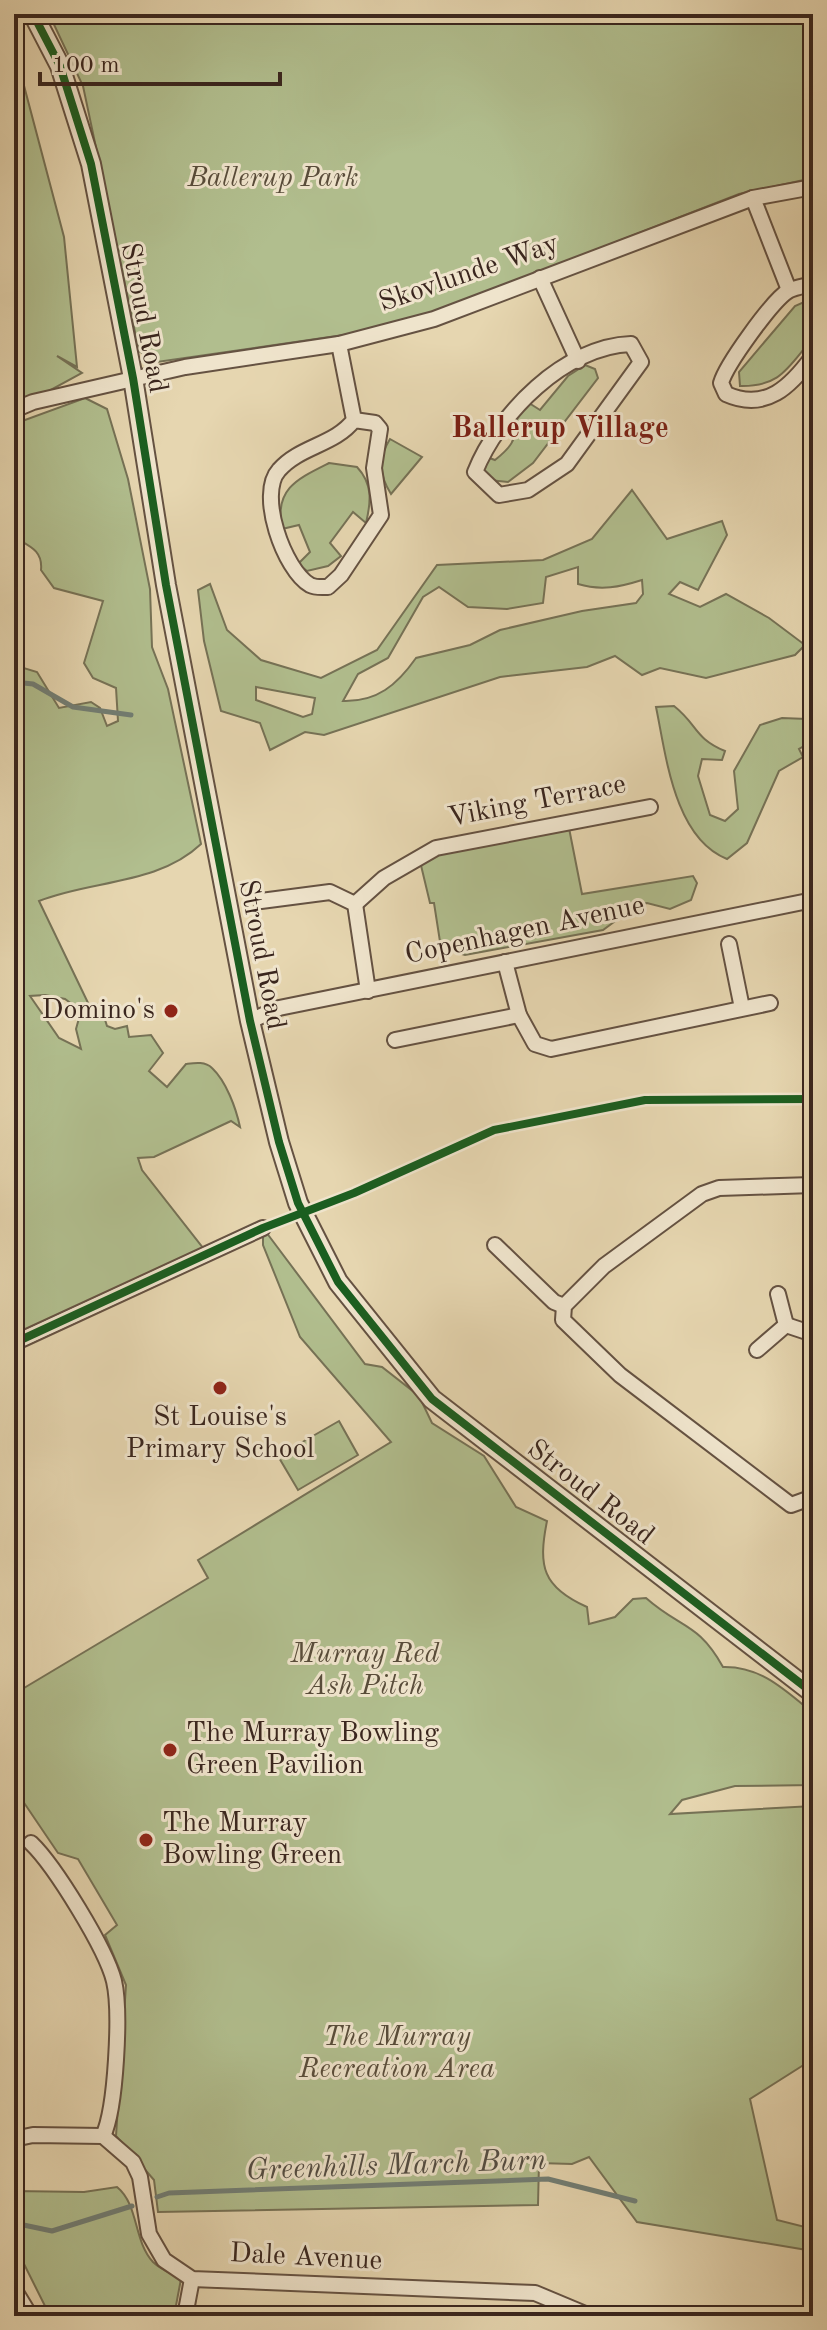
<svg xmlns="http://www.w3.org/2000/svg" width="827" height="2330" font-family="'Old Standard TT',serif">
<rect width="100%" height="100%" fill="#e6d6b0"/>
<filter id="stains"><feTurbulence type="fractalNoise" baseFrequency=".0025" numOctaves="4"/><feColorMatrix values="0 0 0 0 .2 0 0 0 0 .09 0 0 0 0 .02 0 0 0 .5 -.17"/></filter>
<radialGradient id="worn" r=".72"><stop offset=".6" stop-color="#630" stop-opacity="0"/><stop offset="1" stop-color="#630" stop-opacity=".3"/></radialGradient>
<g fill="#b1be8e" stroke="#767256" stroke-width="2" fill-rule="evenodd">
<path d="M49,14H813V178L739,194L439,311L364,332L157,362L139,351L83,86Z"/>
<path d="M14,66L23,82L64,237L77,367L57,356L82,373L14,410Z"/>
<path d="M813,298V338C788,367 781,387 740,386L739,372L795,306Z"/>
<path d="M585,365L595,369L598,378L533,463L508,482L489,480L484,470V456L495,460C509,449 519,439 513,421L529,403L540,410L568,376Z"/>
<path d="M85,398L107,409L128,479L150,589L152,647L168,689L201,844C158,885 91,880 39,901L90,1007L100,1004L107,1026L115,1029L127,1026L129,1037L151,1035L163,1053L149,1071L167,1087L186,1064C194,1063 205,1061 212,1068C226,1081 236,1108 240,1127L231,1121L154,1157L138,1158L142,1170L203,1248L14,1337V1298L20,1294L14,1288V665L37,672L59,708L91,702L100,708L107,726L118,721L116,688L93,678L84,663L103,601L54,588L41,570C43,550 29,546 14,537V424ZM45,995L65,999L81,1011L76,1029L81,1049L59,1038L30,996Z"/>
<path d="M390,439L422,457L391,494C379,475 378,458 390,439Z"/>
<path d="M329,463L357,467C373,484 371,502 366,523L353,512L330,543L341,556L328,566L307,571L298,564L310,552L299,525L282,529C274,489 297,479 329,463Z"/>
<path d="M632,490L667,539L722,521L727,535L698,590L680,582L669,594L700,607L726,594L769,618L805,645L795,655L706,678L660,668L642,675L615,656L587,667L500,677L324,735L305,732L270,750L260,723L221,711L204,641L198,590L210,584L227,630L261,660L321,678L377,650L437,565L543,560L592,539ZM578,567V584C601,591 620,587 642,580L643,594L636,603L582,611L500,630L470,645L416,658C397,685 377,702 343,701L358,674L388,658L423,597L439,587L468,607L507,609L543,603L546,577ZM256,687L315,698L312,714L303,717L256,700Z"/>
<path d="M674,706C698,725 694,738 725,751L722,760L702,759L698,776L710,815L725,821L738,809L734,771L760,725L782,718L807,719L813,713V741L799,749L803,757L779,771L747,843L727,859C674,838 666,755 656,707Z"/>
<path d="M568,823L582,894L693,876L697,883L691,900L670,909L647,903L637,905L603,930L465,955L441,948L434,903H430L419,857Z"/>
<path d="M263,1228L365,1364L382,1367L419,1396L432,1423L484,1456L516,1507L547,1521C538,1566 542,1587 587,1607L589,1624L615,1617L633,1599L646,1598C681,1629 698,1622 723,1667C761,1666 785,1690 813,1713V1785L735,1786L682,1800L670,1814L813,1806V2059L750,2099L777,2220L813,2229V2251L637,2222L589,2157L572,2164L539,2163L538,2205L158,2212L154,2180L116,2136L126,1985L105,1935L117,1925L78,1859L58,1853L14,1788V1694L208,1578L198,1560L391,1442L300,1337L263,1245Z"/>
<path d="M339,1421L358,1455L298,1490L278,1456Z"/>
<path d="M117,2187C139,2205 133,2240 153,2262C160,2269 172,2274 181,2279L174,2316H50L14,2244V2191L84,2192Z"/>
</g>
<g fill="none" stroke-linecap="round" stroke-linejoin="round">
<g stroke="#717e75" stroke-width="5">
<path d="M14,682L33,684L73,707L131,715"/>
<path d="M157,2197L169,2193L548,2179L635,2201"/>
<path d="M14,2223L52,2231L132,2206"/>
</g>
<defs>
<g id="minor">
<path d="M753,198L789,290"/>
<path d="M540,278L578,361"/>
<path d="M813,284C806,286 795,287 788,291C772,301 726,365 721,383L726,394C766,412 791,386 813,356"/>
<path d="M339,344L354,420L375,423L380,429L374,468L381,515L341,575L328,587C322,587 316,588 310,585C284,570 257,494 279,470C300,446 335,445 354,420"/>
<path d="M631,344L641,362L567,464L528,490L499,495L475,472C498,414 565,346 631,344Z"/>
<path d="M14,410L33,402L185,367L339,344L434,319L753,198L813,187"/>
<path d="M261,901L330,892L355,904L368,991"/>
<path d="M355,904L384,878L436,848L650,807"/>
<path d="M729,944L742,1008"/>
<path d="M519,1015L535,1044L551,1049L770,1003"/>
<path d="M250,1021L279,1008L813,900"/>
<path d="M395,1040L519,1015L505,962"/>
<path d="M813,1185L719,1188L702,1194L604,1266L564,1306L563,1320L620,1375L791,1505L813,1497"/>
<path d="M495,1245L554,1302L564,1306"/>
<path d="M786,1325L813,1334"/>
<path d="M14,1343L263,1228"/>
<path d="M757,1350L786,1325L778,1294"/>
<path d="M31,1843C55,1866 106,1949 114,1981C121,2011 116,2109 103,2136"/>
<path d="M103,2136L133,2162L140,2177L149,2234L164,2260L192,2279L535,2293L590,2316"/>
<path d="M14,2139L33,2135L103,2136"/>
<path d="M185,2316L192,2279"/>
</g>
<g id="tertiary">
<path d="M33,14L60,66L91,164L133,378L166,585L250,1021L279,1142L298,1203L338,1282L432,1399L813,1693"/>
<path d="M14,2293L28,2316"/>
</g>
</defs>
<use href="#minor" stroke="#655242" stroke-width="18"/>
<use href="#tertiary" stroke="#655242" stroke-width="22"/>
<use href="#minor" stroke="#efe4cc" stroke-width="14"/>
<use href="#tertiary" stroke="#efe4cc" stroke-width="18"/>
<defs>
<g id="cycleway">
<path d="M33,14L60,66L91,164L133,378L166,585L250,1021L279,1142L298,1203L338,1282L432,1399L813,1693"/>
<path d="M14,1343L263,1228L354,1193L494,1130L645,1100L813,1099"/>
</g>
</defs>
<use href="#cycleway" stroke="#efe4cc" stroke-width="13"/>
<use href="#cycleway" stroke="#1b5e20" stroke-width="8"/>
</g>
<g fill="#8f2418" stroke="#efe4cc" stroke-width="3">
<circle cx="171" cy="1011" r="8"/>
<circle cx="220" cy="1388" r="8"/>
<circle cx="170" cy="1750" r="8"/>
<circle cx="146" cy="1840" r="8"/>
</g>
<g text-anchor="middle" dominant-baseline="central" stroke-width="6" stroke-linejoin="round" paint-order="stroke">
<g font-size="28" font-style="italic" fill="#584c3a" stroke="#efe4cc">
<text x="273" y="179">Ballerup Park</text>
<text x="365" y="1655">Murray Red<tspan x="365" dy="32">Ash Pitch</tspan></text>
<text x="397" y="2038">The Murray<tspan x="397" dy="32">Recreation Area</tspan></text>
</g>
<g font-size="28" fill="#3a261e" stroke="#efe4cc">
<text transform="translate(469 274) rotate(-19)">Skovlunde Way</text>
<text transform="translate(143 318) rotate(79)">Stroud Road</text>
<text transform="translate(537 802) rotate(-11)">Viking Terrace</text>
<text transform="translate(525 931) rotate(-12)">Copenhagen Avenue</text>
<text transform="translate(261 955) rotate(79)">Stroud Road</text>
<text transform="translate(590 1493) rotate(38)">Stroud Road</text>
<text transform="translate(306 2258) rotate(3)">Dale Avenue</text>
</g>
<g font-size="28" fill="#3a261e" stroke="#efe4cc" text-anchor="start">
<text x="155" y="1011" text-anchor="end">Domino's</text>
<text x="220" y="1418" text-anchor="middle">St Louise's<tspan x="220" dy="32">Primary School</tspan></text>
<text x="186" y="1734">The Murray Bowling<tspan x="186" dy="32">Green Pavilion</tspan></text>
<text x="162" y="1824">The Murray<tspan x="162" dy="32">Bowling Green</tspan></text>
</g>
<g font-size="30" font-weight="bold" fill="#7a1f14" stroke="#efe4cc">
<text x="560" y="429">Ballerup Village</text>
</g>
<g font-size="30" font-style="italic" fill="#514b42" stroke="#efe4cc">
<text transform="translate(396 2166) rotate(-2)">Greenhills March Burn</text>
</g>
</g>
<rect width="827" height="2330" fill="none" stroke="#e6d6b0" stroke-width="48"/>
<rect x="16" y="16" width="795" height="2298" fill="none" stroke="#3a261e" stroke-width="4"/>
<rect x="24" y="24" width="779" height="2282" fill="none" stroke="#3a261e" stroke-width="2"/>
<path d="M40 72v12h240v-12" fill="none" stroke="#3a261e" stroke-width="4"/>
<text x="52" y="72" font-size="24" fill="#3a261e" stroke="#efe4cc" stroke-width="6" paint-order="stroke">100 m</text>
<rect width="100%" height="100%" filter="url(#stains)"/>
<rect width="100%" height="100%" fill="url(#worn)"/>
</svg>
